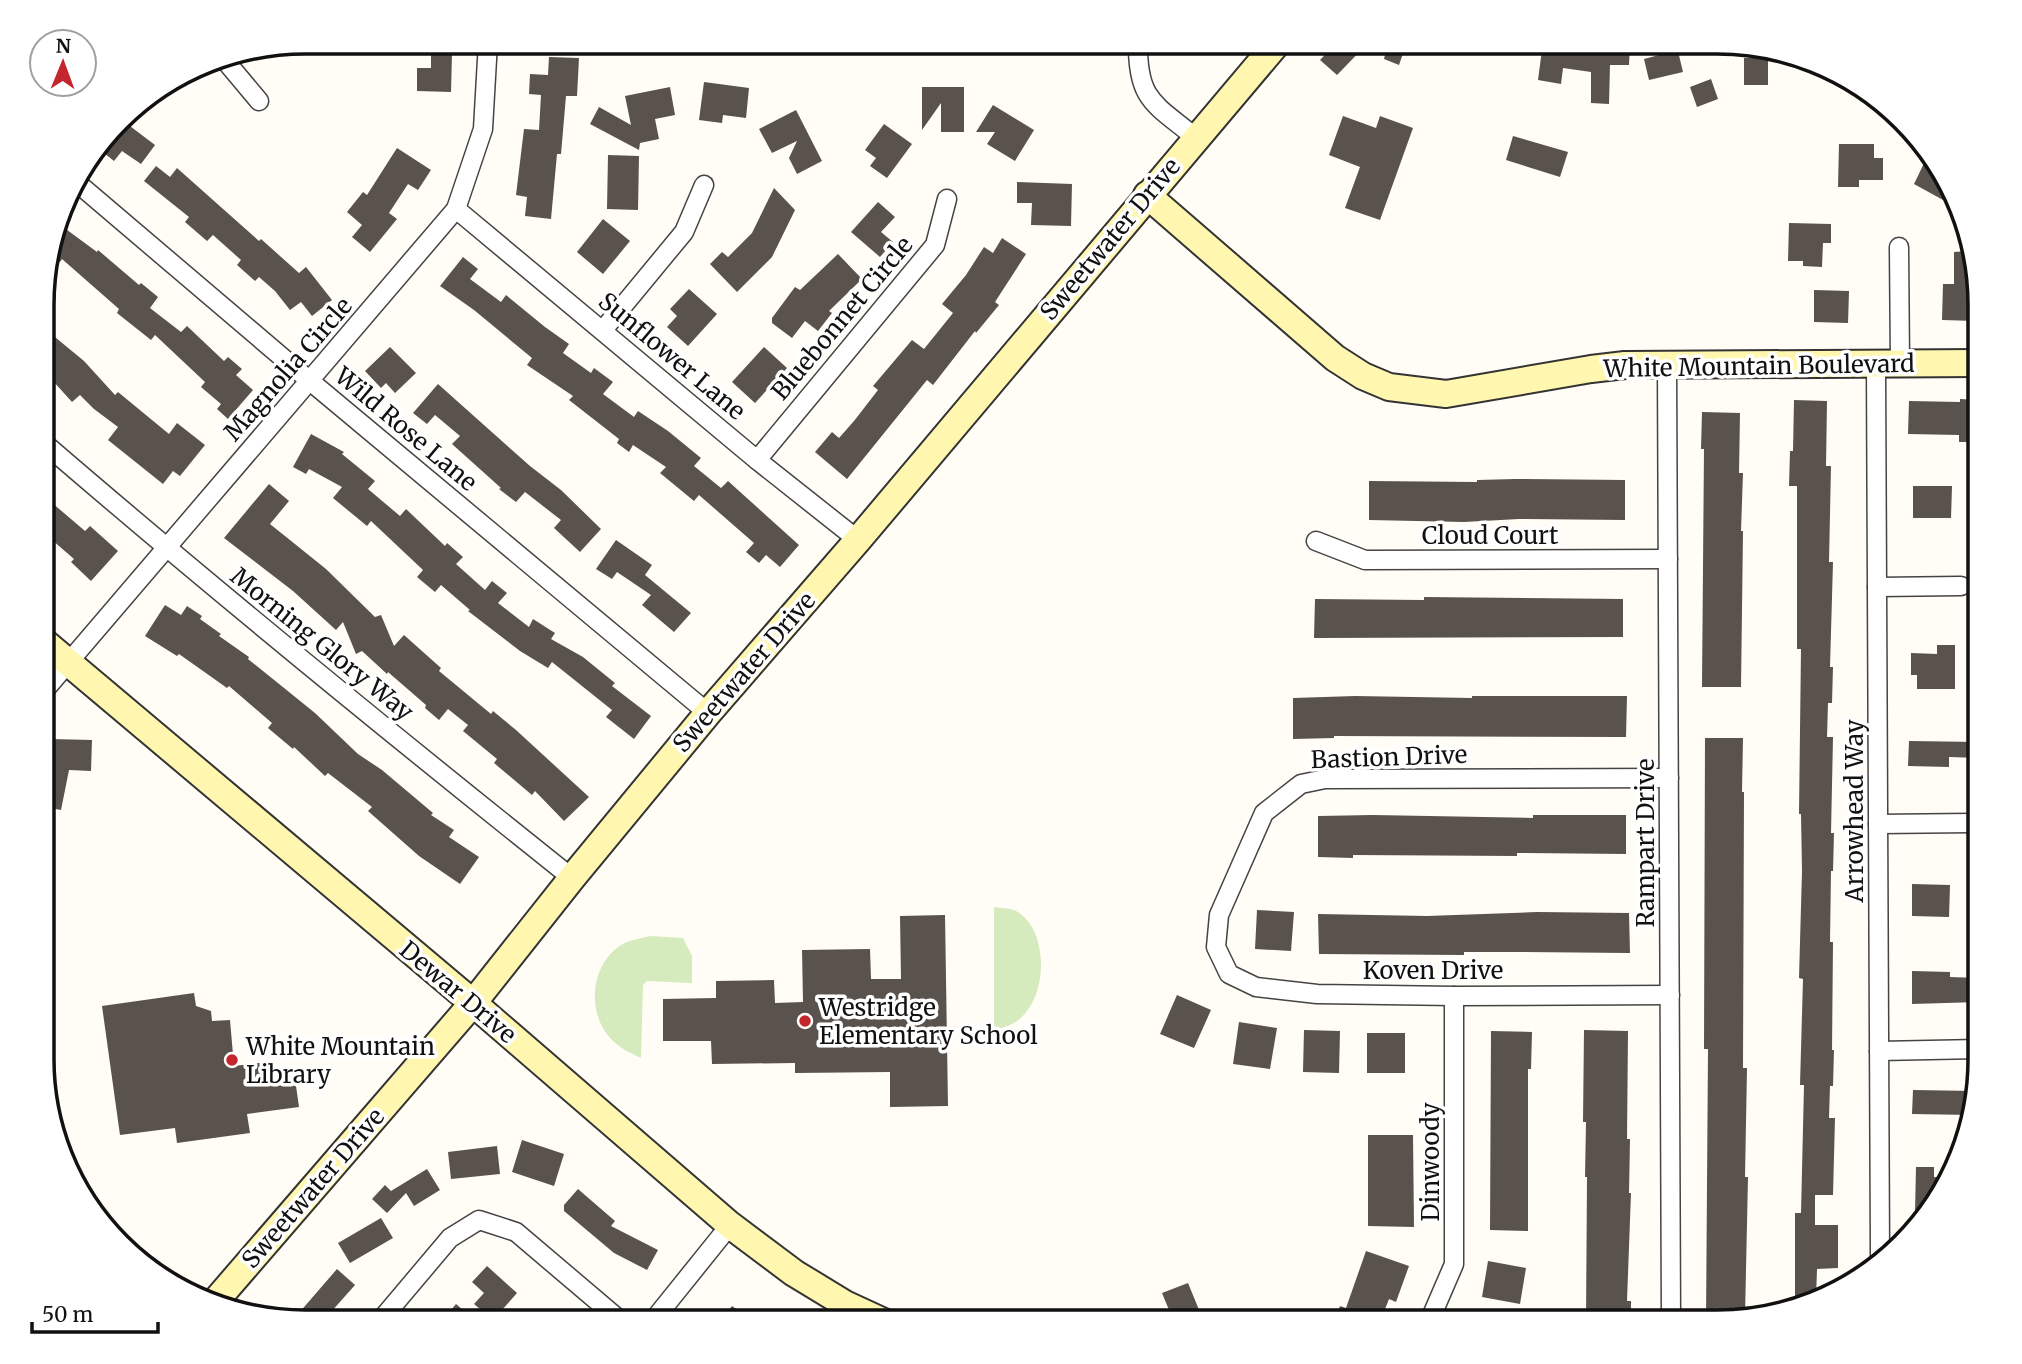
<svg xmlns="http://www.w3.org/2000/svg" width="2022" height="1364" font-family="Merriweather,serif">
<rect width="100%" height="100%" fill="#fffdf5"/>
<g fill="#d5ebbd">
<path d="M994,907C1001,908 1010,908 1016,911C1055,932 1049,1026 994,1029Z"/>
<path d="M650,936L683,938L692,956V983L647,981L643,985L641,1058C631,1053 621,1049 613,1041C587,1016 589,969 618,947C627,940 639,939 650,936Z"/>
</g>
<g fill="#5a524d">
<path d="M1337,42H1369L1337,75L1320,60Z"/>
<path d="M1388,42H1407L1399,65L1384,59Z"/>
<path d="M1543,42L1591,46V42L1630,43L1629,65H1610L1609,104L1591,103V72L1563,68L1561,84L1538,80Z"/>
<path d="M1656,43H1676L1683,72L1649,80L1644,59L1659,55Z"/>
<path d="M431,54H452L451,92L417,91V68H431Z"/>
<path d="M549,57L579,58L577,96H566L561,154H557L551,219L525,216L527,197L516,195L524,129L539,130L541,95L529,94L530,74L548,75Z"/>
<rect x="1744" y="58" width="24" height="27"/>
<path d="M1711,79L1718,99L1697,107L1690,87Z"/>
<path d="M704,82L749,88L746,118L723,115L722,123L699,120Z"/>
<path d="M670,87L675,115L655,119L659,139L640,143L639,150L590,124L599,107L631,125L625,96Z"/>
<path d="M922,87H964V132H941V103L922,130Z"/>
<path d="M993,105L1034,130L1015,161L987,144L995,132H976Z"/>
<path d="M796,110L822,161L797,174L789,158L797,141L772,153L759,129Z"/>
<path d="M1343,116L1376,128L1380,116L1413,128L1380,220L1345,208L1360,167L1329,155Z"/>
<path d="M122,120L155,145L141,164L122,151L114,161L99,149Z"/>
<path d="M884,124L912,144L887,178L870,166L876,158L865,150Z"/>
<path d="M1513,136L1568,152L1560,177L1506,160Z"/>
<path d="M1839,144H1874V158H1883V180H1859V187H1838Z"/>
<path d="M397,148L431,170L418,190L408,184L389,213L397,219L370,252L352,237L362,225L347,212L363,192L367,195Z"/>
<path d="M608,155L639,156L638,210L607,209Z"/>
<path d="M1928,155L1945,174L1954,206L1914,184Z"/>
<path d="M156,166L170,177L177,168L259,241L261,239L299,273L306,267L332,300L312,316L301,302L290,310L275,291L259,277L255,281L237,265L241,260L213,235L207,241L185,222L189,217L144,181Z"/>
<path d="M1017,182L1072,184L1071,226L1031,225L1032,203H1017Z"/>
<path d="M774,188L795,210L772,257L737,292L710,264L722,252L728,257L752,233Z"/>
<path d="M878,202L895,217L881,232L893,242L880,257L851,232Z"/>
<path d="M603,219L630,241L603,274L577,252Z"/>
<path d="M1789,223L1831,224V243H1823L1822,267L1803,266V261H1788Z"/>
<path d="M59,224L97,252L98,250L139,285L141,283L158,297L150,308L181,332L187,326L224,361L228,357L242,369L236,375L253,390L228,419L217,409L221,404L201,387L205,382L155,335L151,340L117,313L119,309L62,259L60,262L49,254Z"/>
<path d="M1002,238L1026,254L995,302L999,305L976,333L975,331L933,385L927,380L847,479L815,452L832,432L839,438L854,421L878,390L873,386L912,340L924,349L953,313L942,304L966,275L984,247L993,253Z"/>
<path d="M1968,251L1977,279L1976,321L1942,320L1943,284H1954V252Z"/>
<path d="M838,254L862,279L829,311L832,313L818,331L805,321L792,338L772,323V318L795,287L800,290Z"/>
<path d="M463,257L478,269L470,279L501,302L506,295L545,327L569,344L563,353L591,373L594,368L613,382L603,394L634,417L638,411L668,431L701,458L694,466L721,488L728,481L799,545L780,567L766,555L759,563L746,552L754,543L699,495L694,501L660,473L666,467L633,445L629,452L617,443L619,439L569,400L573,396L527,365L532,358L474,310L440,286Z"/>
<path d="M689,289L717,314L688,346L667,327L677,316L670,309Z"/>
<path d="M1814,290L1849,291L1848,323L1814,322Z"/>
<path d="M44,328L84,361L115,395L118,392L169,434L177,423L205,445L180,476L173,471L163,484L108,440L118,427L94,409L80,395L72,402L44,371Z"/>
<path d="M390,347L416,373L395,393L386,383L381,388L365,371Z"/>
<path d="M764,347L787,368L755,403L732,382Z"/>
<path d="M438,384L530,466L561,490L601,529L580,552L554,528L561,520L525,492L516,502L499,489L501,488L452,444L460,436L435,415L427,424L413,413Z"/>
<path d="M1960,399L1979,400V442H1959V435L1908,434L1909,401L1960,402Z"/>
<path d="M1794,400L1827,401L1826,466H1831L1829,562H1833L1830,667H1833L1832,703H1828L1827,737H1833L1831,833H1834L1833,871H1831L1830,942H1833L1832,1050H1834L1833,1086H1830L1829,1118H1835L1833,1195H1815V1225H1838V1268L1817,1269L1816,1299L1795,1304V1213H1801L1804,1085H1800L1803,979L1799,978L1802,871L1801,814H1799L1801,649H1797V486H1789L1790,451H1793Z"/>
<path d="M1702,412L1740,413L1739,473H1743L1741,531H1743L1741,687H1702L1704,449H1701Z"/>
<path d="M311,434L344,452L342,454L375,481L368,489L400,516L406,509L445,546L447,543L463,557L456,564L485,590L492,581L507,593L498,603L529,627L533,619L555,633L551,639L583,657L615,683L612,686L651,716L634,739L606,717L612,710L552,662L548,668L520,651L468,611L470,610L441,585L435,592L417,577L423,570L371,521L367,526L333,498L342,487L309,469L306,474L293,467Z"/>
<path d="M1515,479L1625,480V520L1519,519L1464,522L1369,520V481L1477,482V480Z"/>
<path d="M269,484L289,501L270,524L326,569L375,617L381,615L394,646L404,635L441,668L439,671L491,714L493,711L516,730L589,797L564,821L535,791L532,795L494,763L497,759L463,731L468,725L448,709L439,720L425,708L426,705L388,672L387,674L362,651L356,654L343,622L336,630L293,591L224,538Z"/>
<path d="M1913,486H1952L1951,518H1913Z"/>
<path d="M44,496L85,531L90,526L118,551L91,581L71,562L74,559L44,533Z"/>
<path d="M616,540L652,565L645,575L691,613L674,632L642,605L651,595L617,572L612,579L596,569Z"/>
<path d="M1424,597L1623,599V637L1314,638L1315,599L1424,600Z"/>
<path d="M165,605L181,615L187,606L202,616L200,619L221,634L219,636L249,657L248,659L315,713L358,754L382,770L433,813L431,815L454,830L449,837L479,857L460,884L419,856L368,811L372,807L328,773L325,776L294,747L293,749L268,728L272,723L229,686L227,688L179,654L177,656L145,636Z"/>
<path d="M1937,645H1955V689H1917V675H1911V653L1937,654Z"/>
<path d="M1355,696L1472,698V696H1627L1626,737L1334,736V738L1293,739V698Z"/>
<path d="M1705,738H1743L1742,792H1744L1743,1068H1747L1745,1177H1748L1745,1316L1717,1322H1706L1708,1049H1704Z"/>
<path d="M51,739L92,740L91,771L69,770L61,810L44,807V775L51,776Z"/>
<path d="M1909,741L1979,742V758L1949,757V767L1908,766Z"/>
<path d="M1373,815L1533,818V815H1626V854L1517,853V856L1353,855V858L1318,857V816Z"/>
<path d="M1912,884L1950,885L1949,917L1912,916Z"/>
<path d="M1257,910L1294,912L1291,951L1255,949Z"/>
<path d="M1537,912L1629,913L1630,953L1519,952H1464V955L1319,954L1318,914L1427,916Z"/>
<path d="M945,915L948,1106L890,1107V1072L795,1073V1063L712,1064L711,1041H663V999L716,998V981L774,980L775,1003L803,1002L802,950L870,949L871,979H901L900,916Z"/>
<path d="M1912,971L1950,972V977L1979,978V1002L1912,1004Z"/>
<path d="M194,993L196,1006L211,1011L212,1021L230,1020L234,1066L259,1063L271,1067L275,1074L294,1072L299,1107L247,1114L250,1133L177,1143L175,1128L120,1135L102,1006Z"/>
<path d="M1177,995L1211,1010L1194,1048L1160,1034Z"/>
<path d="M1239,1022L1277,1028L1270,1069L1233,1064Z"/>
<path d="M1304,1030L1340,1031L1339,1073L1303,1072Z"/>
<path d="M1584,1030L1628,1031L1627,1139H1630L1629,1193H1631L1627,1301H1631V1322H1586L1587,1177H1585L1586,1122H1583Z"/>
<path d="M1491,1031L1532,1032L1531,1069H1528V1231L1490,1230Z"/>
<rect x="1367" y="1033" width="38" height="40"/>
<path d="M1913,1090L1976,1091L1972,1115L1912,1114Z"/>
<path d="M1368,1135H1413L1414,1227L1368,1226Z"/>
<path d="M522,1140L564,1154L554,1186L512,1172Z"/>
<path d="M497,1146L500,1174L451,1179L448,1152Z"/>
<path d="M1916,1167H1934V1177L1948,1178L1929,1213H1915Z"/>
<path d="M427,1169L440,1190L414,1206L406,1193L387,1213L372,1199L385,1185L391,1191Z"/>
<path d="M578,1189L615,1221L611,1226L658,1250L647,1270L614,1253L564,1211V1205Z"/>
<path d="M381,1218L393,1238L350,1263L338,1243Z"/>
<path d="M1366,1251L1409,1266L1396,1302L1389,1299L1380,1322H1334L1340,1306L1346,1308Z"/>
<path d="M1488,1261L1526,1268L1520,1304L1482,1297Z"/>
<path d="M487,1266L517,1293L493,1320L474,1304L484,1293L472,1282Z"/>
<path d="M337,1269L355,1285L323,1321H292Z"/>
<path d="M1188,1283L1204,1322H1174L1162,1293Z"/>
<path d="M456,1304L477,1322H441Z"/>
<path d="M732,1306L754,1322H720Z"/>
</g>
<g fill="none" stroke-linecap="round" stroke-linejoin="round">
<defs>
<g id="street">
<path d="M1138,42C1137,101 1155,104 1196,138"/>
<path d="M223,58L259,101"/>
<path d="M75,181L310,381L708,713"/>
<path d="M456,209L757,460L858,540"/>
<path d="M1899,247L1900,365"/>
<path d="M603,330L684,232L704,185"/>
<path d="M1667,364L1671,1322"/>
<path d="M1876,365L1880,1256"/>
<path d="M44,443C217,592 394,736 572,878"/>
<path d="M757,460L935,245L947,199"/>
<path d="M1316,541L1365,560L1668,559"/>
<path d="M1877,587L1961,586"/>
<path d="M44,691L456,209L483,129L488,42"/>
<path d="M1669,778L1325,779L1301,784L1264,813L1219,915L1216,947L1229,974L1256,987L1317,994L1454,996L1670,995"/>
<path d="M1878,824L1973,823"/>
<path d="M1879,1051L1979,1049"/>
<path d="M380,1321L450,1238L479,1220L516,1232L622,1322"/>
<path d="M652,1322L730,1225"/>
<path d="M1429,1322L1454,1264V996"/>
</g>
<g id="secondary">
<path d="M1147,195L1335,358L1363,376L1389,387L1446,394L1591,369L1625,365L1979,363"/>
<path d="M44,642L473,1003L730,1225L794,1273L845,1304L884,1322"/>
<path d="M213,1304L473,1003L572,878L708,713L858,540L1278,42"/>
</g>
</defs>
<use href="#street" stroke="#444" stroke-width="21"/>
<use href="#secondary" stroke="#333" stroke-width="30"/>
<use href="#street" stroke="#fff" stroke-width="18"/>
<use href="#secondary" stroke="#fff6b0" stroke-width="26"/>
</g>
<g fill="#c4262e" stroke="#fff" stroke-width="2.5">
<circle cx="805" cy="1021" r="7"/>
<circle cx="232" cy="1060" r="7"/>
</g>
<g text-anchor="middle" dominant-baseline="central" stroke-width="7" stroke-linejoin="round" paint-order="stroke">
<g font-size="24" fill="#111" stroke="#fff">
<text transform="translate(1110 239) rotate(-50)">Sweetwater Drive</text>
<text transform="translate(842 318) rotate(-50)">Bluebonnet Circle</text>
<text transform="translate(672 356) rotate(40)">Sunflower Lane</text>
<text transform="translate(1759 366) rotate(-1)">White Mountain Boulevard</text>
<text transform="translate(288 369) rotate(-49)">Magnolia Circle</text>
<text transform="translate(406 429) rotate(40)">Wild Rose Lane</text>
<text x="1490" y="535">Cloud Court</text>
<text transform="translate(322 644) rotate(39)">Morning Glory Way</text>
<text transform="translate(744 672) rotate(-49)">Sweetwater Drive</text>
<text transform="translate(1389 757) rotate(-2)">Bastion Drive</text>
<text transform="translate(1854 811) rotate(-90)">Arrowhead Way</text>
<text transform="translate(1645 843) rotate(-90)">Rampart Drive</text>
<text x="1433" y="970">Koven Drive</text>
<text transform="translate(458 992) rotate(40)">Dewar Drive</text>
<text transform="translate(1430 1162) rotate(-90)">Dinwoody</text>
<text transform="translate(313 1188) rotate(-49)">Sweetwater Drive</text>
</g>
<g font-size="24" fill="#111" stroke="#fff" text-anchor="start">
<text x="819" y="1007">Westridge<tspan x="819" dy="28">Elementary School</tspan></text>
<text x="246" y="1046">White Mountain<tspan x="246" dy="28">Library</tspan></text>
</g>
</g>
<path d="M0 0H2022V1364H0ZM305 54H1717A251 251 0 0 1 1968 305V1059A251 251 0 0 1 1717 1310H305A251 251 0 0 1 54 1059V305A251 251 0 0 1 305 54Z" fill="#fff" fill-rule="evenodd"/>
<path fill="none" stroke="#111" stroke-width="3.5" d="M305 54H1717A251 251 0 0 1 1968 305V1059A251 251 0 0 1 1717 1310H305A251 251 0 0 1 54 1059V305A251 251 0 0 1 305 54Z"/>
<g transform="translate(63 63) rotate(1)"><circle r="33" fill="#ffffff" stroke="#a0a0a0" stroke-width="2"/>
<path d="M0-5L12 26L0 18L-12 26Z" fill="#c4262e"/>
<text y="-10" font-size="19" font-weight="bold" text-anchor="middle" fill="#111111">N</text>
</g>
<path d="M32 1322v10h126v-10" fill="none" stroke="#111111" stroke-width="3.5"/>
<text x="42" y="1322" font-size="21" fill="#111111" stroke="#ffffff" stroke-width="5" paint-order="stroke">50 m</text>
</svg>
